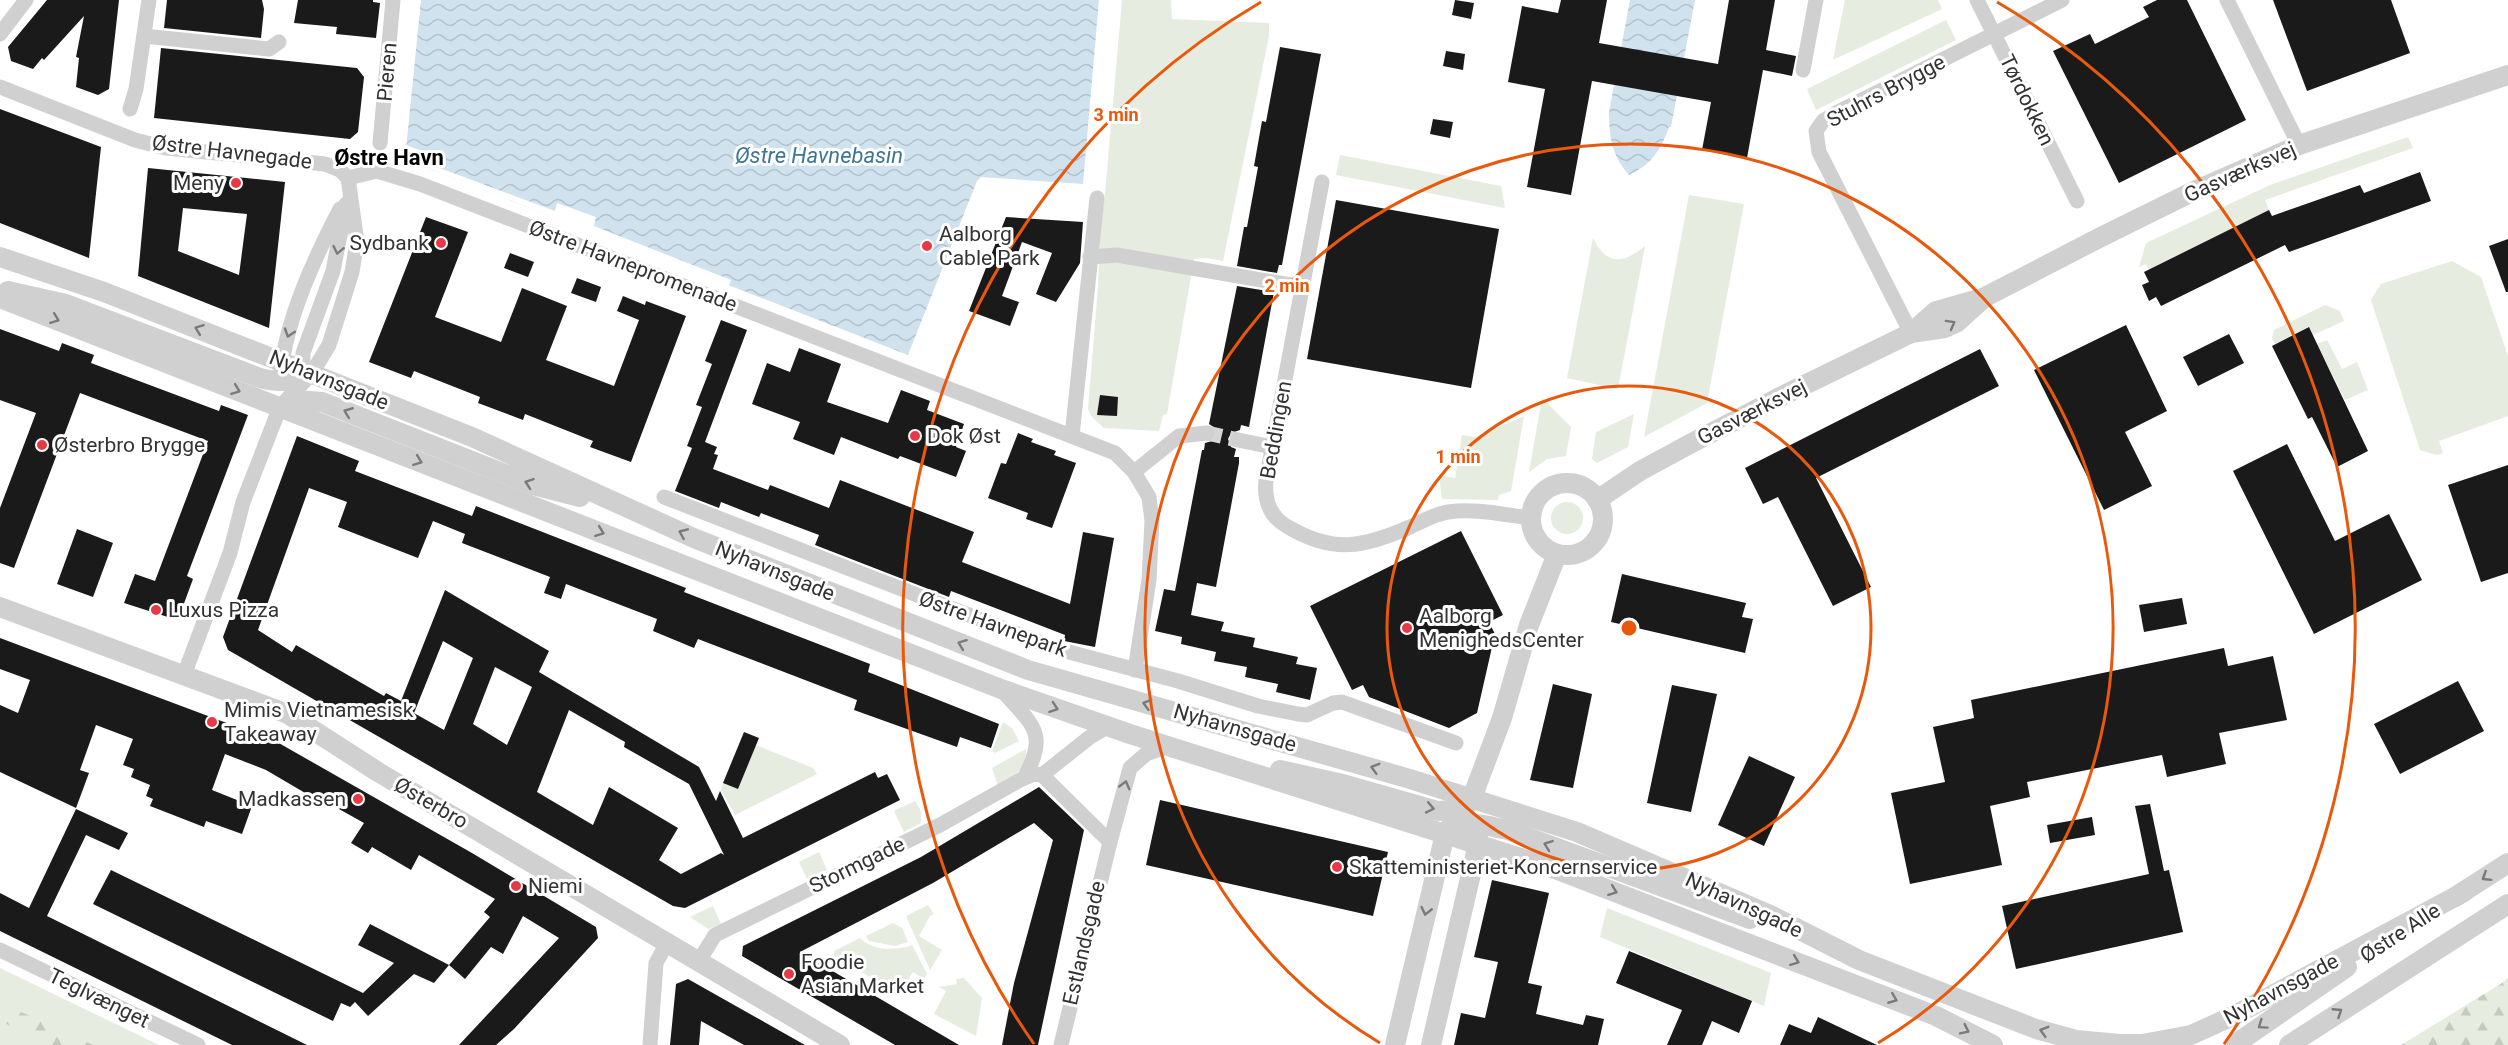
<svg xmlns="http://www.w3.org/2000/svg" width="2508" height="1045" font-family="Roboto,sans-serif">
<defs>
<pattern id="forest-firs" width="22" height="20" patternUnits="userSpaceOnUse" patternTransform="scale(1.5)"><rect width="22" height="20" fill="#e6ecdf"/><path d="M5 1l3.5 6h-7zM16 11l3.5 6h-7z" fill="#c6cbc0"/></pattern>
<pattern id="water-waves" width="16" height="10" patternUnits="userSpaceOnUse" patternTransform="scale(1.5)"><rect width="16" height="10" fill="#cfe2ee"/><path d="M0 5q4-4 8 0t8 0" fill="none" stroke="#b2c2cd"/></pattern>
</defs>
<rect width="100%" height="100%" fill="#fff"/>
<g fill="#e6ecdf">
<path d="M1122,0H1171L1172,19L1269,23V36L1223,261L1206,258L1194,259L1167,414L1163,415L1159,431L1104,428L1091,416L1088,409L1098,287L1100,232L1105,194Z"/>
<path d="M1845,0H1938L1942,9L1833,60Z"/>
<path d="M1946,20L1956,40L1816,110L1807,89Z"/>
<path d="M2408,137L2413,148L2265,200L2269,210L2149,270L2146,264L2139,267L2146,243L2270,185Z"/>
<path d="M1340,155L1501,186L1505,208L1336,175Z"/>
<path d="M1689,195L1744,204L1707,403L1644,437Z"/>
<path d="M1593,238C1607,266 1623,264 1645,246L1618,389L1567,378Z"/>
<path d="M2452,261L2481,277L2508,356V416L2439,441L2443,453L2437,455L2420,450L2371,300L2381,284Z"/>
<path d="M2325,305L2340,311L2344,321L2313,335L2308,327L2275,344L2272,338L2274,330Z"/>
<path d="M2327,340L2342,369L2357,362L2368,390L2345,400L2317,344Z"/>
<path d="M1542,398L1571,427L1566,456L1547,459L1529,472Z"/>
<path d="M1634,414L1628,447L1597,463L1592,459L1596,432Z"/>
<path d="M1524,416L1511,491L1499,495L1498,500L1442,499L1439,475L1455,478L1462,435L1475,437Z"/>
<circle cx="1567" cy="518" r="16"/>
<path d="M1003,722L1012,728L1019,741L995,753L992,751Z"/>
<path d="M756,745L813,768L817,774L735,815L721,790L723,783L738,789Z"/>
<path d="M1026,749C1028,768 1013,777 998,786L992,768Z"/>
<path d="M915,801L921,811V823L904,832L894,811Z"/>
<path d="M819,852L827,870L807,879L799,862Z"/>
<path d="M928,905L934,914L930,916L919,936L942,950L930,970L906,916Z"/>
<path d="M713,906L721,924L708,929L690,917Z"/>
<path d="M1607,908L1771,973L1764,1006L1600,937Z"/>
<path d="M893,923L902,928L908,942L895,946L869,941L866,936Z"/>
<path d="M860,938C872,951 897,951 912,945L927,974L924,979L913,972L899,994L834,956V951Z"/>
<path d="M0,968L159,1045H0Z"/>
<path d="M964,978L982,998L976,1036L934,1014L946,991L939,987L957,984L956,979Z"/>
</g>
<g fill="url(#forest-firs)">
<path d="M2508,978V1045H2401L2502,983Z"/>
<path d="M0,1005L26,1014L93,1045H51L0,1021Z"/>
</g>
<g fill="url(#water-waves)">
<path d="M421,0H1099L1083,184L981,177L977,181L908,355L405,159Z"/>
<path d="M1630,0H1695L1671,127H1669C1661,150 1651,165 1629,175C1612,156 1609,137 1609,112Z"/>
</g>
<path fill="#fff" d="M406,145L438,157L437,167L555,211L557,203L596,217L594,226L731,280L729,286L405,159Z"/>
<g fill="#1a1a1a" fill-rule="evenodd">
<path d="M47,0H119L109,89L98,95L76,87L79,58L76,57L84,16L44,60L42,58L33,69L11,61L8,47Z"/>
<path d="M167,0H262L264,9L261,38L164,28Z"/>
<path d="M298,0H373V2L380,3L376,38L336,34L337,27L294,23Z"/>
<path d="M1455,0L1474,3L1471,19L1452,15Z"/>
<path d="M1561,0H1607L1599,43L1718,64L1729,0H1775L1766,50L1796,56L1792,76L1763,70L1747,158L1702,150L1711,102L1592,81L1571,195L1527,187L1545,89L1508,82L1522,6L1558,13Z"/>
<path d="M2157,0H2187L2246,120L2119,183L2053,51L2090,34L2095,44L2149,17L2143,7Z"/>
<path d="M2273,0H2391L2410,53L2307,91Z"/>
<path d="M1280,47L1321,54L1282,265H1279L1277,273L1237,266L1244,227H1247L1258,167L1254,166L1262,121L1266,122Z"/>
<path d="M161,48L357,68L364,77L358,132L350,139L154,118Z"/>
<path d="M1446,51L1465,54L1463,70L1443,66Z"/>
<path d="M0,109L101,147L89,258L0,223Z"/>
<path d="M1433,119L1453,122L1450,138L1430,134Z"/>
<path d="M148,168L285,182L269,328L138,276ZM183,208L247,214L239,275L178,251Z"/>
<path d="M2420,172L2431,201L2289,252L2285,245L2161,306L2156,297L2149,301L2142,285L2149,282L2144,272L2269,210L2272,216L2360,185L2364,193Z"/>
<path d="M1336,200L1499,229L1471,388L1307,359Z"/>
<path d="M426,217L468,232L435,317L501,342L522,288L567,306L546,360L614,386L639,320L617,311L623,296L645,305L646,301L686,316L631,462L590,447L593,441L525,414L523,420L478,403L480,397L414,371L411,378L369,362Z"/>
<path d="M1006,217L1083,222L1080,263L1056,302L1036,294L1052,253L1022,242L1002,296L1019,302L1010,326L969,311Z"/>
<path d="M2508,239V292H2506L2489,246Z"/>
<path d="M510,253L534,262L528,277L504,268Z"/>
<path d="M577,278L601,287L596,302L571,293Z"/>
<path d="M1237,286L1274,292L1249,427L1241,425L1240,430L1231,433L1228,439L1231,447L1236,449L1234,457H1239V463L1216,587L1197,583L1191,615L1224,622L1221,631L1255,638L1253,647L1298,657L1296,664L1317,668L1310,700L1276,692L1278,684L1245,677L1247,667L1214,661L1216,652L1181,644L1182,637L1155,631L1164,589L1175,591L1202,450H1204L1205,443L1212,441L1216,436L1215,428L1209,424Z"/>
<path d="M721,320L747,330L705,442L717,447L714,454L718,455L713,469L768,490L770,485L829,508L840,480L974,532L962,562L1070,604L1083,532L1114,538L1095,647L1064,641L1065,635L951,591L949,597L815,545L819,535L761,513L759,517L721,502L719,508L675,491L692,448L687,446L702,407L696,405L712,364L705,361Z"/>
<path d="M2126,325L2167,411L2125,432L2152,486L2104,510L2034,370Z"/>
<path d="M2309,327L2368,451L2337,467L2312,417L2308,419L2272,346Z"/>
<path d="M0,329L59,351L62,343L94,355L91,363L219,411L221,405L248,415L187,576L193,579L179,617L174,619L124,603L135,574L155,581L208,441L80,393L14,568L0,563V508L36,413L0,400Z"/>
<path d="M2229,334L2244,363L2198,386L2183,357Z"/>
<path d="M799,348L841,364L827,402L888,423L901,390L930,401L927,410L964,424L956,447L966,451L956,477L900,456L898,459L841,437L834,455L793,439L800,422L752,404L767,363L790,372Z"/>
<path d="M1980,349L1999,386L1816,478L1871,587L1833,606L1778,497L1763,504L1745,468Z"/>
<path d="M1100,395L1118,397L1117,416L1097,415Z"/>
<path d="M1018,433L1033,439L1031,442L1056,451L1054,455L1076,463L1052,528L1026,519L1028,513L988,498L1001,463L1006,464Z"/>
<path d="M297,436L359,461L355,471L472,516L476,506L686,588L684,592L870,664L868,672L999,724L991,748L960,737L957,747L854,710L857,700L698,639L694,648L653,631L657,619L566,584L561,599L544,593L550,577L462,543L465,534L433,521L418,558L338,527L347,502L309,488L258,630L292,652L296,645L384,696L386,693L401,701L445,590L549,651L539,672L699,767L716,801L720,791L743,838L875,772L878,778L887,774L900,800L685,908L673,906L228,650L223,637ZM443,641L473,658L444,730L414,713ZM495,667L532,687L507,745L473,724ZM569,710L625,742L624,747L689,784L724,855L721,853L681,874L659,860L678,828L609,787L593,825L537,792Z"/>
<path d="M2287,444L2335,541L2389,514L2422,580L2314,634L2233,471Z"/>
<path d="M2508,465V573L2481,582L2448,485Z"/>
<path d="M77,529L113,543L93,597L57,584Z"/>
<path d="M1461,531L1503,615L1489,622L1495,634L1477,713L1449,728L1369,697L1363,685L1352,690L1310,606Z"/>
<path d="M1622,574L1746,603L1742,617L1753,619L1745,653L1611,622Z"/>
<path d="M2182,598L2187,624L2144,632L2139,605Z"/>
<path d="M0,638L277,742L472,853L596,927L598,938L514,1029L496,1045H459L559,938L523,916L503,954L491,947L465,979L449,965L490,917L484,912L495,899L419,855L411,870L372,847L368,853L351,843L364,823L330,804L329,807L266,770L225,754L212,790L252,806L242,834L206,821L204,827L150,806L153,799L146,796L150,785L131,777L134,769L123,765L133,739L96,725L80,770L89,773L76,808L0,772V705L18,713L30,680L0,669Z"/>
<path d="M2224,648L2228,666L2273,656L2287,720L2219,733L2226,764L2167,777L2162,755L2027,782L2030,797L1990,806L2002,865L1910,884L1891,793L1945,782L1933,727L1974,718L1971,700Z"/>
<path d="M2458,681L2484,731L2400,774L2374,724Z"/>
<path d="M1553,684L1592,694L1573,788L1530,780Z"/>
<path d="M1672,685L1717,694L1691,812L1647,803Z"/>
<path d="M744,732L759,738L738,789L723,783Z"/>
<path d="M1749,756L1795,777L1764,846L1718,825Z"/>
<path d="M1039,787L1084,830L1038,1045H1002L1014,983L1053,840L1034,823L933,883L800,952L959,1045H895L742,956L743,946L921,857Z"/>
<path d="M1160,800L1388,852L1373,916L1146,865Z"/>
<path d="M2150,804L2164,871L2169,870L2183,932L2016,969L2002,906L2149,874L2135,806Z"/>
<path d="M76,809L128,833L119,850L86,835L47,916L307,1045H232L0,931V893L29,908Z"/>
<path d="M2092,817L2095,835L2050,843L2047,825Z"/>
<path d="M111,870L363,993L394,963L358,945L370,924L449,965L434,983L414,974L368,1016L355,1002L350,1007L341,1003L333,1021L93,904Z"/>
<path d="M1492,880L1549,893L1528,983L1542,986L1536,1014L1583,1025L1586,1015L1604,1019L1598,1045H1454L1461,1013L1485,1018L1498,962L1474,957Z"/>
<path d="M1629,951L1752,1001L1739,1033L1712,1021L1702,1045H1667L1682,1010L1616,983Z"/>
<path d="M688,979L805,1045H744L701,1021L699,1045H670L676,984Z"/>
<path d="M1818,1017L1877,1045H1780L1789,1024L1811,1033Z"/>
</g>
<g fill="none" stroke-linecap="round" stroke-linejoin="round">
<path stroke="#d6d6d6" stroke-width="15" stroke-dasharray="15 8" stroke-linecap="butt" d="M1207,433L1238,440"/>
<g stroke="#d0d0d0" stroke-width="15">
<path d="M1977,0L2077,201"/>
<path d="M2227,0L2299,145"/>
<path d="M0,34L26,0"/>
<path d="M144,36L269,49L279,42"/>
<path d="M1803,70L1816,0"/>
<path d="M0,87L135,140L166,148L325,164L340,170L348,178L357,242L352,272L329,345L312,373L280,407L243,502L230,553L184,675"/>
<path d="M130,109L136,89L149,0"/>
<path d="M380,143L393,0"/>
<path d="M348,178L377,171L420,184L1115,453L1134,472L1149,497L1152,521L1149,580L1135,670"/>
<path d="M1322,182L1266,481C1264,501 1270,517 1288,527C1334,554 1364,547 1410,527C1422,521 1435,514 1448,512C1475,508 1504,515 1531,518"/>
<path d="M1090,257L1117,255L1302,287"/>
<path d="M1911,333L1819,152L1816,131L1823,121L1838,112L2062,0"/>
<path d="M281,371C287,317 315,257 340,209"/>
<path d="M303,381V353L333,271L346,204"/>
<path d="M1072,436L1097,198"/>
<path d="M1238,440L1272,447"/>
<path d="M1134,472L1179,436L1207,433"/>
<path d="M664,497L1054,648L1178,681L1258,706L1298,714L1307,715L1333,703L1342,702L1456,743"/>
<path d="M1001,689C1031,724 1050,732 1024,778"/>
<path d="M1042,775L1110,842L1061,1045"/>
<path d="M1110,842L1130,768L1146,754L1169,746"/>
<path d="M0,950L198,1045"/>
<path d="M699,961L715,935L940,825L1022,779L1034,774L1042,775L1090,737L1107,727"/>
<path d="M650,1045L656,963L667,943"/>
</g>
<g stroke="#d0d0d0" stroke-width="20">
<path d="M0,257L104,292L472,437L696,539L1028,670L1410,779L1577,832L1770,915L1859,960L2036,1029L2076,1040L2120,1044H2142L2191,1035L2233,1016L2464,892"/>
<path d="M8,291L66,304L260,378C280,383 292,382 312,373"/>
<path d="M0,298L1001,689L1130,734L1555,869L1936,1016L1993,1045"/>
<path d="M1911,333L1945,328L1956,323L1985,297L2099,238L2190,193L2299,145L2508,75"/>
<path d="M280,407L297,400L322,402L533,485L580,497"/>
<circle cx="1567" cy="519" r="36"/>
<path d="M1597,500L1640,471L1688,445L1778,398L1911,333L1936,311L1982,298"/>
<path d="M0,607L288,714L378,772L840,1045"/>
<path d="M1280,770L1343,784L1438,811L1452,810L1470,800"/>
<path d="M1447,832C1466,818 1487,826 1508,830L1750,919"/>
<path d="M2455,897L2508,863"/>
<path d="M1395,1045L1445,834L1472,798L1502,718L1529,625L1557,554"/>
<path d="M1431,1045L1478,844V830"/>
<path d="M2234,1045L2347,967"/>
<path d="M2289,1045L2508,904"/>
</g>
</g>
<defs><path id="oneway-chevron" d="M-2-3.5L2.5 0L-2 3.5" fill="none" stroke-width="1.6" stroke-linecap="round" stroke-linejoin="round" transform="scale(1.5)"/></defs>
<g stroke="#7a7a7a">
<use href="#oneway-chevron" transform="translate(338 250) rotate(102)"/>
<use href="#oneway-chevron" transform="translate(55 319) rotate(21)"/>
<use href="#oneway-chevron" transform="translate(1951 324) rotate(-29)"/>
<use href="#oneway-chevron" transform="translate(199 329) rotate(-159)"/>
<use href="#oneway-chevron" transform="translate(289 333) rotate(108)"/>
<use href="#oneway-chevron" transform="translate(236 390) rotate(21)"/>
<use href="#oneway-chevron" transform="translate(348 412) rotate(-158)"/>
<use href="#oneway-chevron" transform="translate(418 461) rotate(21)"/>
<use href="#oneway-chevron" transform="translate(529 483) rotate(-161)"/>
<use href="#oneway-chevron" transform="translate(600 532) rotate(21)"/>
<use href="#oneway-chevron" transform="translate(683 533) rotate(-157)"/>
<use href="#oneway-chevron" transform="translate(962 644) rotate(-159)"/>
<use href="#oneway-chevron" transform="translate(1147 704) rotate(-164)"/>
<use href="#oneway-chevron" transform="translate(1054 708) rotate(19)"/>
<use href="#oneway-chevron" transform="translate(1375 768) rotate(-164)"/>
<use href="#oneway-chevron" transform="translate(1125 785) rotate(-75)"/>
<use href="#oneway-chevron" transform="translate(1430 808) rotate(12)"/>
<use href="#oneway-chevron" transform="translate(1548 845) rotate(-160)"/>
<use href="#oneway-chevron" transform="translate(2486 877) rotate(148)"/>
<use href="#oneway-chevron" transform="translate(1613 891) rotate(21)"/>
<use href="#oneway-chevron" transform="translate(1426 911) rotate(103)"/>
<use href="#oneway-chevron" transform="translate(1795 961) rotate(21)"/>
<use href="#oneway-chevron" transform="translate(1893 999) rotate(22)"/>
<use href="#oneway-chevron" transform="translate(2338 1012) rotate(-33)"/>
<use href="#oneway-chevron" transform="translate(2262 1025) rotate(145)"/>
<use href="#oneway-chevron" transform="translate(1965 1030) rotate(26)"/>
<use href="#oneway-chevron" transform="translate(2044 1031) rotate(-164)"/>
</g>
<g fill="none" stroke="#e8590c" stroke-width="3">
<circle cx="1629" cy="628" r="242"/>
<path d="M1380 1043A484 484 0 1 1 1878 1043"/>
<path d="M1034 1044A726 726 0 0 1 1261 2M1997 2A726 726 0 0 1 2224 1044"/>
</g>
<g fill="#e63946" stroke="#fff" stroke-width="2">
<circle cx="236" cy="183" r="6"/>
<circle cx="441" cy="243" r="6"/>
<circle cx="927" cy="246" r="6"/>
<circle cx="915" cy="436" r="6"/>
<circle cx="42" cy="445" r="6"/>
<circle cx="156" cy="610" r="6"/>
<circle cx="1407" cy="628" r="6"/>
<circle cx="212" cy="722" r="6"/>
<circle cx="358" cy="799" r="6"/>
<circle cx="1337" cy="867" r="6"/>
<circle cx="516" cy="886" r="6"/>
<circle cx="789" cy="974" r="6"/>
</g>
<g text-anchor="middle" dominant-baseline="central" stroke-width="6" stroke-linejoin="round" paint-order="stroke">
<g font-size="21" fill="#333" stroke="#fff">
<text transform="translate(387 72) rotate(-85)">Pieren</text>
<text transform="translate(1886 91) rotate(-28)">Stuhrs Brygge</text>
<text transform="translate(2027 100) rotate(64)">Tørdokken</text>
<text transform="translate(232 152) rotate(7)">Østre Havnegade</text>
<text transform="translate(2240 172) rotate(-24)">Gasværksvej</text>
<text transform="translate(633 266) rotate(21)">Østre Havnepromenade</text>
<text transform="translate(329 380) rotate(22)">Nyhavnsgade</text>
<text transform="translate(1752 412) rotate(-27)">Gasværksvej</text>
<text transform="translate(1276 430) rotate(-80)">Beddingen</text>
<text transform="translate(775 571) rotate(22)">Nyhavnsgade</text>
<text transform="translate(993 624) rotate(20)">Østre Havnepark</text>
<text transform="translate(1235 728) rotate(16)">Nyhavnsgade</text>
<text transform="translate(431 803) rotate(30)">Østerbro</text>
<text transform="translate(857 865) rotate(-26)">Stormgade</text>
<text transform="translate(1744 905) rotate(25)">Nyhavnsgade</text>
<text transform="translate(2400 933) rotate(-33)">Østre Alle</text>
<text transform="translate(1084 943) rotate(-77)">Estlandsgade</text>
<text transform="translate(2281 989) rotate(-28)">Nyhavnsgade</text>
<text transform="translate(99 998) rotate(26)">Teglvænget</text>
</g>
<g font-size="21" fill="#333" stroke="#fff" text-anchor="start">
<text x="224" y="183" text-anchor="end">Meny</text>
<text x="939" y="234">Aalborg<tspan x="939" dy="24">Cable Park</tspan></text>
<text x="429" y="243" text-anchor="end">Sydbank</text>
<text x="927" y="436">Dok Øst</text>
<text x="54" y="445">Østerbro Brygge</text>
<text x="168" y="610">Luxus Pizza</text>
<text x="1419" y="616">Aalborg<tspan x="1419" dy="24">MenighedsCenter</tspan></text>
<text x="224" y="710">Mimis Vietnamesisk<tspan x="224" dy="24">Takeaway</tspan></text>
<text x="346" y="799" text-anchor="end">Madkassen</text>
<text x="1349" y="867">Skatteministeriet-Koncernservice</text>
<text x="528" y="886">Niemi</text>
<text x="801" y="962">Foodie<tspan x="801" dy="24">Asian Market</tspan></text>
</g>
<g font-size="22" font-style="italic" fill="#3f7597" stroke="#fff">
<text x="819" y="155">Østre Havnebasin</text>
</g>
<g font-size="22" font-weight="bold" fill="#000" stroke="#fff">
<text x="389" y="157">Østre Havn</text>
</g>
</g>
<circle cx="1629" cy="628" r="9" fill="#e8590c" stroke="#fff" stroke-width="3"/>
<g font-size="18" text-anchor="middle" font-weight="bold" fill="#e8590c" stroke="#fff" stroke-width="6" stroke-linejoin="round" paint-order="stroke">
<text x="1116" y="121">3 min</text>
<text x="1287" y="292">2 min</text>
<text x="1458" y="463">1 min</text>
</g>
</svg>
